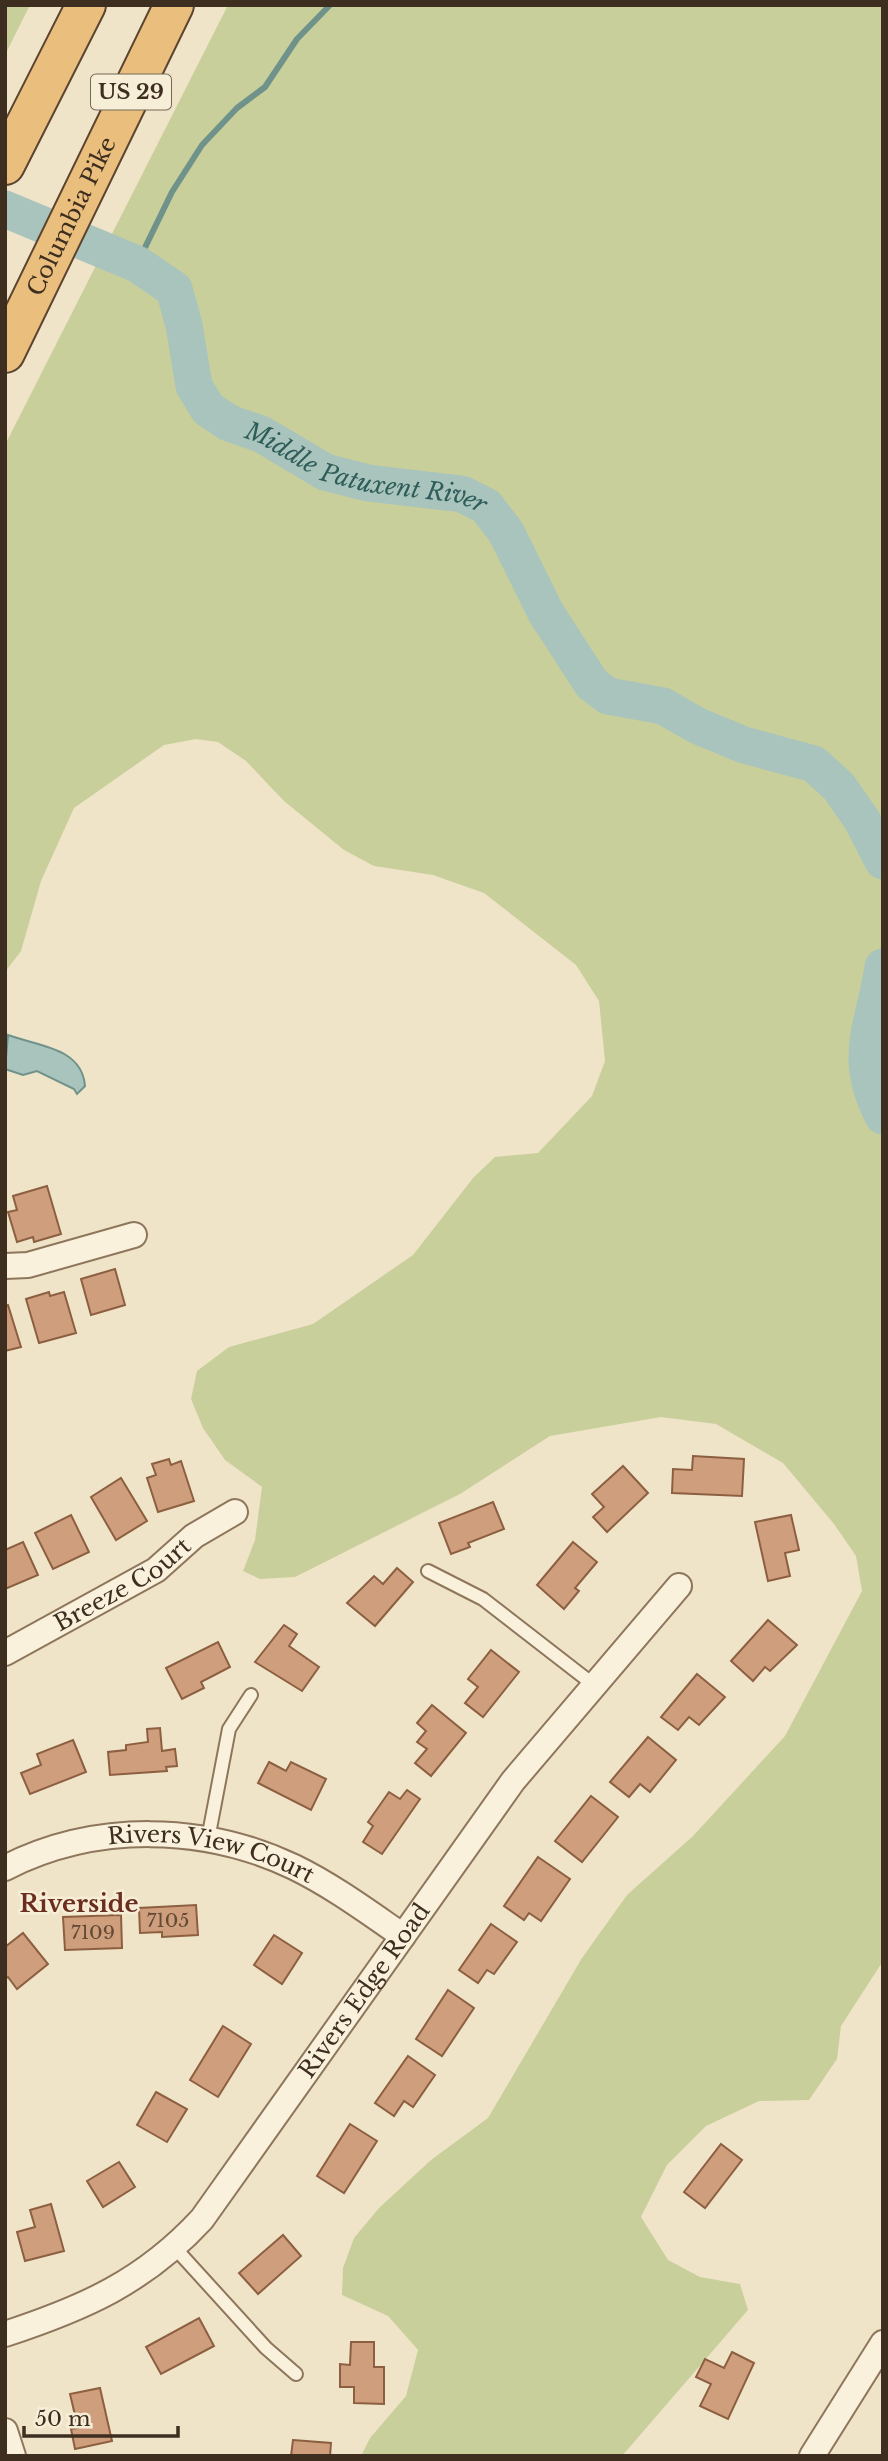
<svg xmlns="http://www.w3.org/2000/svg" width="888" height="2461" font-family="'Libre Baskerville',serif">
<rect width="100%" height="100%" fill="#f0e4c8"/>
<g fill="#c9cf9b">
<path d="M5,5H30L5,55Z"/>
<path d="M228,5H883V1961L841,2026L837,2059L809,2100L759,2101L706,2126L667,2165L641,2217L668,2260L700,2277L740,2284L748,2310L622,2456H361L370,2438L406,2396L418,2350L388,2316L342,2295L343,2268L354,2238L379,2208L431,2160L488,2118L582,1958L627,1895L693,1836L785,1736L862,1591L856,1556L834,1524L783,1463L716,1424L661,1417L550,1436L460,1494L295,1577L260,1579L243,1571L255,1540L262,1487L225,1460L203,1428L191,1399L197,1371L229,1347L313,1324L413,1255L473,1178L495,1157L538,1153L592,1096L605,1061L599,1001L576,965L484,893L433,875L374,866L344,850L284,801L246,761L218,742L196,739L164,745L74,808L41,881L21,951L5,972V445Z"/>
</g>
<path fill="#a9c4bc" stroke="#6f938a" stroke-width="2" d="M8,1035C37,1046 82,1047 85,1086L77,1094L74,1089L37,1071L23,1075L5,1069Z"/>
<g fill="none" stroke-linecap="round" stroke-linejoin="round">
<path stroke="#6f938a" stroke-width="6" d="M137,264L172,192L202,145L237,108L265,87L297,39L330,5"/>
<g stroke="#a9c4bc" stroke-width="37">
<path id="s1" d="M5,209L137,264L174,289L184,325L194,386L208,409L229,423L261,434L325,472L368,483L462,494L486,506L506,532L546,613L592,684L608,696L663,706L698,726L744,745L814,764L839,787L862,820L883,861"/>
<path d="M883,967C874,1027 852,1056 883,1116"/>
</g>
</g>
<g fill="#cf9f7d" stroke="#8d5f41" stroke-width="2">
<path d="M47,1186L61,1234L34,1242L33,1237L17,1242L8,1212L17,1210L13,1196Z"/>
<path d="M115,1269L125,1305L91,1315L81,1279Z"/>
<path d="M49,1292L50,1296L64,1292L76,1333L39,1343L26,1299Z"/>
<path d="M8,1305L21,1347L5,1351V1306Z"/>
<path d="M693,1456L744,1459L742,1496L672,1493L673,1469L692,1470Z"/>
<path d="M169,1459L171,1465L181,1461L194,1501L158,1512L147,1478L156,1475L152,1464Z"/>
<path d="M623,1466L648,1493L607,1532L593,1517L604,1507L592,1494Z"/>
<path d="M121,1478L147,1521L116,1540L91,1497Z"/>
<path d="M493,1502L504,1529L468,1543L470,1547L451,1554L439,1523Z"/>
<path d="M71,1515L89,1552L53,1569L35,1533Z"/>
<path d="M791,1515L799,1550L785,1553L790,1576L768,1581L755,1522Z"/>
<path d="M23,1542L38,1575L5,1589V1550Z"/>
<path d="M573,1542L597,1562L575,1588L579,1591L564,1609L537,1585Z"/>
<path d="M397,1568L413,1582L375,1626L347,1603L374,1576L383,1584Z"/>
<path d="M768,1620L797,1645L770,1671L765,1667L753,1681L731,1661Z"/>
<path d="M284,1625L297,1634L289,1646L319,1667L302,1691L255,1662Z"/>
<path d="M218,1642L230,1667L201,1682L204,1688L182,1699L166,1668Z"/>
<path d="M491,1650L519,1672L483,1717L465,1703L478,1687L468,1679Z"/>
<path d="M697,1674L725,1697L699,1725L689,1717L678,1730L661,1717Z"/>
<path d="M432,1705L466,1733L431,1776L415,1763L427,1749L417,1742L426,1731L417,1723Z"/>
<path d="M160,1728L162,1751L175,1749L177,1766L166,1767L167,1771L110,1775L108,1752L126,1750V1745L148,1742L147,1729Z"/>
<path d="M648,1737L676,1760L650,1792L640,1784L629,1797L610,1782Z"/>
<path d="M73,1740L86,1772L30,1794L21,1773L41,1765L37,1754Z"/>
<path d="M269,1762L286,1771L291,1762L326,1779L311,1810L258,1783Z"/>
<path d="M407,1790L420,1799L382,1854L363,1842L373,1826L368,1822L389,1792L400,1799Z"/>
<path d="M591,1796L618,1817L582,1862L555,1841Z"/>
<path d="M538,1857L570,1879L541,1921L529,1913L524,1920L504,1906Z"/>
<path d="M196,1905L198,1935L162,1937V1932L140,1933L139,1908Z"/>
<path d="M121,1915L122,1948L65,1950L63,1917Z"/>
<path d="M491,1924L517,1942L494,1974L487,1970L478,1983L459,1970Z"/>
<path d="M23,1933L48,1964L17,1989L8,1977L5,1979V1947Z"/>
<path d="M274,1935L302,1953L282,1984L254,1965Z"/>
<path d="M448,1990L474,2008L442,2056L416,2039Z"/>
<path d="M223,2026L251,2044L218,2097L190,2080Z"/>
<path d="M408,2056L435,2075L413,2107L404,2101L394,2116L375,2103Z"/>
<path d="M156,2092L187,2109L167,2142L137,2125Z"/>
<path d="M350,2124L377,2141L344,2193L317,2176Z"/>
<path d="M721,2144L742,2160L705,2208L684,2192Z"/>
<path d="M119,2162L135,2187L103,2207L87,2181Z"/>
<path d="M51,2204L64,2251L25,2261L17,2232L35,2227L30,2210Z"/>
<path d="M283,2235L301,2256L258,2294L239,2273Z"/>
<path d="M199,2318L214,2346L161,2374L146,2347Z"/>
<path d="M351,2342H374V2367H384V2404L354,2403V2387H340V2364L350,2365Z"/>
<path d="M732,2352L754,2363L728,2419L700,2406L711,2384L696,2377L705,2359L724,2368Z"/>
<path d="M100,2388L112,2441L75,2449L71,2429L78,2428L70,2394Z"/>
<path d="M293,2440L331,2443L330,2456H291Z"/>
</g>
<g fill="none" stroke-linecap="round" stroke-linejoin="round">
<defs>
<g id="service">
<path d="M428,1571L483,1599L594,1685"/>
<path d="M208,1839L229,1729L251,1695"/>
<path d="M175,2248L266,2348L296,2374"/>
</g>
<g id="minor">
<path d="M5,1266L28,1265L134,1235"/>
<path id="s2" d="M5,1653L156,1570L194,1536L235,1512"/>
<path id="s3" d="M5,1868C95,1822 204,1824 294,1867C333,1886 368,1912 403,1936"/>
<path id="s4" d="M5,2334C84,2308 144,2282 202,2219L513,1781L679,1586"/>
<path d="M5,2431L13,2456"/>
<path d="M812,2456L883,2343"/>
</g>
<g id="trunk">
<path d="M5,165L86,5"/>
<path id="s5" d="M5,353L174,5"/>
</g>
</defs>
<use href="#service" stroke="#8d765c" stroke-width="16"/>
<use href="#minor" stroke="#8d765c" stroke-width="28"/>
<use href="#trunk" stroke="#5b4430" stroke-width="42"/>
<use href="#service" stroke="#faf1dc" stroke-width="12"/>
<use href="#minor" stroke="#faf1dc" stroke-width="24"/>
<use href="#trunk" stroke="#eabe7c" stroke-width="38"/>
</g>
<g text-anchor="middle" dominant-baseline="central" stroke-width="5" stroke-linejoin="round" paint-order="stroke">
<g font-size="19" fill="#624a37">
<text x="168" y="1920">7105</text>
<text x="93" y="1932">7109</text>
</g>
<rect fill="#f7eed8" stroke="#756857" stroke-width="2" x="91" y="74.5" width="80" height="35" rx="5"/>
<g font-size="21" font-weight="bold" fill="#3d2e20">
<text x="131" y="92">US 29</text>
</g>
<g font-size="23" fill="#3d2e20" stroke="#f7eed8">
<text stroke="none"><textPath href="#s5" startOffset="152">Columbia Pike</textPath></text>
<text stroke="none"><textPath href="#s2" startOffset="136">Breeze Court</textPath></text>
<text stroke="none"><textPath href="#s3" startOffset="214">Rivers View Court</textPath></text>
<text stroke="none"><textPath href="#s4" startOffset="511">Rivers Edge Road</textPath></text>
</g>
<g font-size="24" font-style="italic" fill="#2f5d5a" stroke="#f7eed8">
<text stroke="none"><textPath href="#s1" startOffset="485">Middle Patuxent River</textPath></text>
</g>
<g font-size="24" font-weight="bold" fill="#6b2e1e" stroke="#f7eed8">
<text x="79" y="1903">Riverside</text>
</g>
</g>
<rect width="888" height="2461" fill="none" stroke="#3d2e20" stroke-width="14"/>
<path d="M24 2426v10h154v-10" fill="none" stroke="#3d2e20" stroke-width="3.5"/>
<text x="35" y="2426" font-size="21" fill="#3d2e20" stroke="#f7eed8" stroke-width="5" paint-order="stroke">50 m</text>
</svg>
